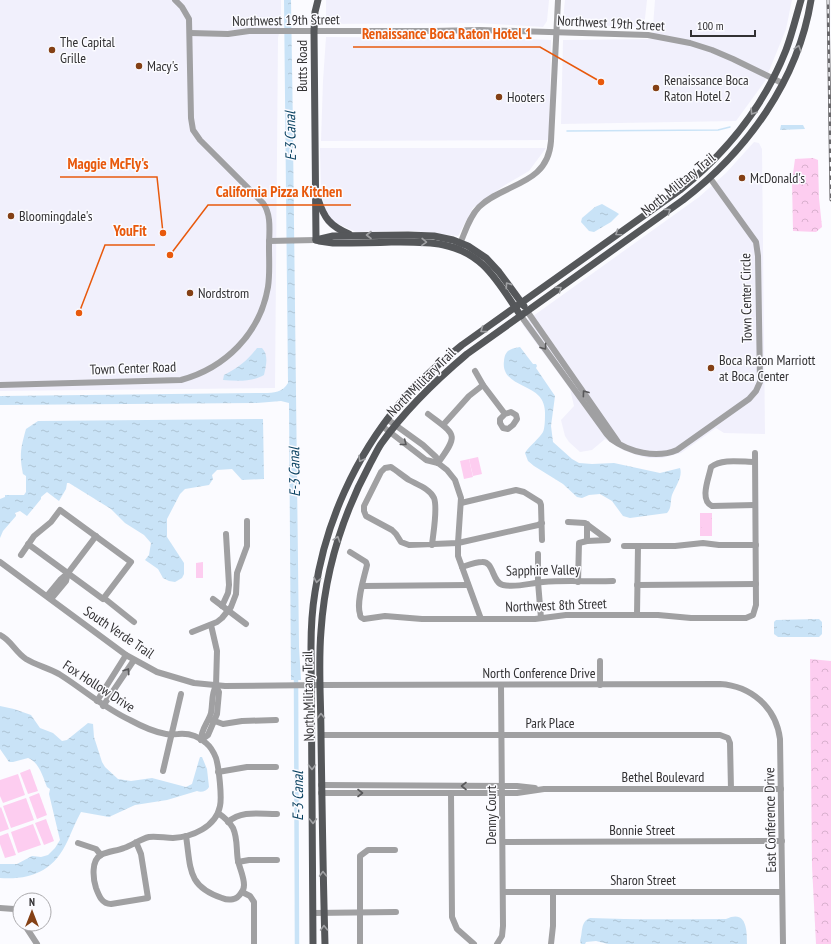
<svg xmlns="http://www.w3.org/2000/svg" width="831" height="944" font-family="'PT Sans Narrow',sans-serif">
<defs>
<pattern id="forest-crowns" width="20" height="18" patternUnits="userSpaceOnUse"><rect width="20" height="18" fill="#fdcdf0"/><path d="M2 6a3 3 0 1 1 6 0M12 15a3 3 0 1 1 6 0" fill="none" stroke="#d9b0ce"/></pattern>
<pattern id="water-ripples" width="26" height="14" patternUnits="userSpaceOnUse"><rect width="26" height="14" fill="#c9e3f7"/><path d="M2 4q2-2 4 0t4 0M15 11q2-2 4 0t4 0" fill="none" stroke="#adc3d4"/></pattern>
</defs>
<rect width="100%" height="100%" fill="#fbfbff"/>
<g fill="#f1f0fc">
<path d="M0,0H281V23L278,38L275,388L0,391Z"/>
<path d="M326,0H549L547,21L543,27L479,23L326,24Z"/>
<path d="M565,0H647L644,27L566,25L563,19Z"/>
<path d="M655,0H792L786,29L765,81L736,121L561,124L563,40L652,39Z"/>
<path d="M326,37L503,38L551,40L549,140L321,141L323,81Z"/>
<path d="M754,142L759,143L762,149L765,434L724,433L716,428L681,453L662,458H649L636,455L623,450L605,439L592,450L580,452L569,442L565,436L561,420L574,406L570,389L522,324L699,197L726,173Z"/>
<path d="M320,148H546L529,171L505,185L473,208L458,236L414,231L356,232L334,222L325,210L321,190Z"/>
</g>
<g fill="url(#forest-crowns)">
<path d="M813,158L818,160L819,198L822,227L816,232L793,231L792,181L795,159Z"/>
<rect x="700" y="513" width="12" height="23"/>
<path d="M810,659L831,661V944H816L812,866Z"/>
</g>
<g fill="#fdcdf0">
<path d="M478,457L482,474L473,476L469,459Z"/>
<path d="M469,459L473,477L464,479L460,461Z"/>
<rect x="702" y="517" width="7" height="15"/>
<path d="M203,562V578H196V563Z"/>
<path d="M30,769L38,791L28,794L20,773Z"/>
<path d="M18,774L25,795L3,803L0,796V780Z"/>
<path d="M39,793L47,815L37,819L29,797Z"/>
<path d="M26,798L34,820L11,828L3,806Z"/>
<path d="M1,807L9,829L0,832V808Z"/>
<path d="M46,819L54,841L44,845L35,823Z"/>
<path d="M33,824L41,845L18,853L11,832Z"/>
<path d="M8,833L16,855L5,858L0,844V836Z"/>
</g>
<g fill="url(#water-ripples)">
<path d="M284,0H291L293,130L295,134L293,138L299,647L301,680H291L289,403L281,401L257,403L0,405V396L259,393C270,393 282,394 288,383Z"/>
<path d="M781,125H803L805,129L780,130Z"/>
<path d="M602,204L616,212L619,214L611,222L594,232L589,231L581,222L582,218L595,207Z"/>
<path d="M520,347L533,364H536L537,366L536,368L555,396L551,426L553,442L572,459L579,463L592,464L614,463L660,473L680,468C683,477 675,487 672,495C670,501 672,508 667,513L630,518L623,516L612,501L600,494L589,495L582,498L577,497L563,484L534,466L528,461L525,453C530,445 539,439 543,432C545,428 545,418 545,413C545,407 543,400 539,396C528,384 501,383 504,361C505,350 510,349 520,347Z"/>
<path d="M257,348H262C269,355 266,366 264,375C252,382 237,381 223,380L224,375C239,367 247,361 257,348Z"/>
<path d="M263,419L264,479L242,480L232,469L217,470L212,475L213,479L209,485L185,489L180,494L167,519V537L184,563V574L182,578L175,582L169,581L163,578L158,569L145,560L149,555L151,543L144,535L125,523L111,509L69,483H67L66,489L59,501L47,492L41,497V499L27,516L20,511L15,513L16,516L3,531L0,538V499L5,497V495H24L26,492V476L23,474C19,455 21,447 26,429L38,421Z"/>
<path d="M819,619L822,622V634L819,637H778L774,634V622L776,620Z"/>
<path d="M0,706L14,709L31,715L40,728L53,733L62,741L67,740L88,723L93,724L94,737L102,762L105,767L118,779L131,781L152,778L186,787L192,784L199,760L200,757H202L207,769L209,787C207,791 201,793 197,791L167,800L135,805L109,817L81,812C76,821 72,831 68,840C54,871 32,880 0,878V864H17L32,856L41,857L48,855L55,848L60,840L49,794L50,789L47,787C43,777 39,762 28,758L13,762H9L0,749Z"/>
<path d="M590,918C636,920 681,919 726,919C747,909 747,931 747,944H608L596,941L586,942L585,944H581L580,941C583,932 580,922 590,918Z"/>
</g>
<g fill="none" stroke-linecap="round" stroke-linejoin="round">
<path stroke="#c9e3f7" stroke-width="1.5" d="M567,131L718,130L730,127"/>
<path stroke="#c9e3f7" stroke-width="4.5" d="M296,676L297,944"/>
<g stroke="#a0a0a2" stroke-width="6">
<path d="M190,33L228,34L249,31H433L480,30L648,35L690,43L712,50L733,59L782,83"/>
<path d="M269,241L316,240"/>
<path d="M459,246C465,233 469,217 479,207C503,183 548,186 551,141L558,0"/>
<path d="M527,311L618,442"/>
<path d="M521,316L603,429C605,432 608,436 611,439C629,452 656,459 677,450L749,399L756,391L760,382L758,256L756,242L710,178"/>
<path d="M475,371L483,385L505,414L500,419V423L503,428L508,429L513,425L517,419L516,415L511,412L505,414"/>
<path d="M0,385L181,380C225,368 260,334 268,287C270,274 269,261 269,247C269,233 272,215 263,203L200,140L193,130L191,118L189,19L182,7L175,0"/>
<path d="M428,414C455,435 460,433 438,463"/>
<path d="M387,419L423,445L436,457L438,463"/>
<path d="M443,425L469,396L483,385"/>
<path d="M382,426L426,460L438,463L447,470L455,480L461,498L458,543V556L481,619"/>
<path d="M755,462C742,462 722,458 711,467C709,478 699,500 712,506L755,505"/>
<path d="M461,503L516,490L524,492L540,502L541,505L542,540"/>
<path d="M568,522L585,523L608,540L587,541L579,543L578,582"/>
<path d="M587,524V541"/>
<path d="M432,545C433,534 438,508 434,498C430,489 418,485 409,480C403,476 397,471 391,467L385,468L381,472L364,506V511L366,516L392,530L396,534L401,542L409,545L458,543L538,525L542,523"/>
<path d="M624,546H675L703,543L719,545H756"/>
<path d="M350,552L366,562L367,565C364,578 356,602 360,614C360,618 361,617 364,619L385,616L422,619H535L566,615H658L691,618H746L753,615L756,605L755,453"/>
<path d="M538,554V582L541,618"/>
<path d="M21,555L34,536L51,522L60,510L131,562L103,599L28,544"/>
<path d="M0,562L126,655L157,672L194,683L225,686L320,685L720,684C751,686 776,707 780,739L783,944"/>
<path d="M462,567C468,565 476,562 482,562C494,561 492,583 503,585C516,588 530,583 543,582C566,580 590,582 613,581"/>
<path d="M637,585L756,584"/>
<path d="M363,586L468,585"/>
<path d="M47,596L61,579L68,573L96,536"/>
<path d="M104,598L134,622"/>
<path d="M51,599L66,581L68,573"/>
<path d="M213,599L246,624"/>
<path d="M222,606L228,593L229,585L226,534"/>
<path d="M637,615L638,546"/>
<path d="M192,632L217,622L222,618L231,607L236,594L237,573L247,546V521"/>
<path d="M0,635C11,640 15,652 26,659C36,665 48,668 59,674C83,689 104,708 130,720C141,726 154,732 166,734C170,735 174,734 178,734C188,733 198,736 206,743C211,747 214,753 216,758C219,768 222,797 220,806C216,827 192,837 173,838C165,838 157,836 149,837C140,839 133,845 124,848C117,851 108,851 101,855C91,860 93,879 96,888C99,896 102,904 111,904L148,898L141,854L136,842"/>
<path d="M600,661V685"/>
<path d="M97,701L126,655"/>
<path d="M103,706L134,660"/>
<path d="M209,719L223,724L242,721L276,720"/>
<path d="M321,735H720L728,738L730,743L731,789"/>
<path d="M201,740L208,735L217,714L219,692L216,686L217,651L211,625"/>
<path d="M201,740C201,729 208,723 211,713C213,703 211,694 216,686"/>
<path d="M163,771L181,694"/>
<path d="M218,772L247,767H276"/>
<path d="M321,785L517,786L535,788"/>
<path d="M321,793H517L544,789H781"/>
<path d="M451,793L452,917L457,929L474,944"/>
<path d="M228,822C242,810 259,814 277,814"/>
<path d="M186,836C191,869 187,886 222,898C229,901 237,900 241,893C243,891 244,888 244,885C244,877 240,869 238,861C236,850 238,839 233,828C229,821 224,817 218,813"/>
<path d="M503,842L782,841"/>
<path d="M78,843L96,849L101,855"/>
<path d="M238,862L249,860H277"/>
<path d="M242,892L250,896L254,902V944"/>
<path d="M503,892H782"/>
<path d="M0,908L14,909L20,916"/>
<path d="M313,913L396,912"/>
<path d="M24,924L37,944"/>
<path d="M360,944V856L368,850H395"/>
<path d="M497,944L502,936L503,926L501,685"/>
<path d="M551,944L553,926V892"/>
</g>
<g stroke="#55575a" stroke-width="7">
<path d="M318,199C324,218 330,226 349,234"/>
<path d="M316,240L333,236L408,235L434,236L453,240L468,246L486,258L499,272L524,306"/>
<path d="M316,240L314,31L315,12L318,0"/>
<path d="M319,241L333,243C353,243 372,243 391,242C425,242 456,240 483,265C498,279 509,299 521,316"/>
<path d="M313,944L311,647C311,629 312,610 315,592C325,523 355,457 400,403C418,381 440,363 462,345L680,190C727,152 764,106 786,50C792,34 796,17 801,0"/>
<path d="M325,944C323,875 322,806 321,736C321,701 318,666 321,631C325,571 342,516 370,464C374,457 377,450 381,444C405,410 435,381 467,354L683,200C747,151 798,81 811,0"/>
</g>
<defs>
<path id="rail" d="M828,0L831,200"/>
</defs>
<use href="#rail" stroke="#676669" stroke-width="3"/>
<use href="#rail" stroke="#fbfbff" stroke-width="1.5" stroke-dasharray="4.5" stroke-linecap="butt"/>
</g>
<defs><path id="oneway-chevron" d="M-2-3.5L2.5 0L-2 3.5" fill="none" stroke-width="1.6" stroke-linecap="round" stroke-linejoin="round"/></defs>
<g stroke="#a0a1a4">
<use href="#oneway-chevron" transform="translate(798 48) rotate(-72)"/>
<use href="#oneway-chevron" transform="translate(753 112) rotate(123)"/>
<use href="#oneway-chevron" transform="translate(668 211) rotate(-36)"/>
<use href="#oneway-chevron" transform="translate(618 233) rotate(145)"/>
<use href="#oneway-chevron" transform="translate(369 235) rotate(180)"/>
<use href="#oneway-chevron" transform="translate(424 242) rotate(2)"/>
<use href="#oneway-chevron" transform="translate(508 285) rotate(-125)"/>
<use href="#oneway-chevron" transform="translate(559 289) rotate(-36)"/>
<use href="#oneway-chevron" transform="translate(483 330) rotate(144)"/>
<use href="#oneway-chevron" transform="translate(361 459) rotate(120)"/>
<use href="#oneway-chevron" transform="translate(337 539) rotate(-72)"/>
<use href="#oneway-chevron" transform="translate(317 580) rotate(100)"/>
<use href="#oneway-chevron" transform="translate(321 716) rotate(-91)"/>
<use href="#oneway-chevron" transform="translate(312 767) rotate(90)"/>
<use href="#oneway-chevron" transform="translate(313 821) rotate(90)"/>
<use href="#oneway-chevron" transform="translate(323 874) rotate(-91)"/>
<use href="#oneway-chevron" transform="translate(324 928) rotate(-91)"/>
</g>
<g stroke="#58585a">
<use href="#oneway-chevron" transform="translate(544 347) rotate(54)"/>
<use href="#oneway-chevron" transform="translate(585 393) rotate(-126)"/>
<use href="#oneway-chevron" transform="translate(404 443) rotate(38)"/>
<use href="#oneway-chevron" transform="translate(127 671) rotate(-56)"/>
<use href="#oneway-chevron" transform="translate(464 786) rotate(-180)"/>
<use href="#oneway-chevron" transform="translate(360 793)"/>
</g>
<g fill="#844015" stroke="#fbfbff" stroke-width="1.5">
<circle cx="52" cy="50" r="4"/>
<circle cx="139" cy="66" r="4"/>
<circle cx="656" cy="88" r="4"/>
<circle cx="499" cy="97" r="4"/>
<circle cx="742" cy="178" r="4"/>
<circle cx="11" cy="216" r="4"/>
<circle cx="190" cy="293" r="4"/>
<circle cx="711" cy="368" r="4"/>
</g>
<g text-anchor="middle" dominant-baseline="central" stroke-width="3" stroke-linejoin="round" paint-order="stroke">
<g font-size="14" fill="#323133" stroke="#fbfbff">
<text transform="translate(286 20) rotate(-1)">Northwest 19th Street</text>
<text transform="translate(611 23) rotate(3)">Northwest 19th Street</text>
<text transform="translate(302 66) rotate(-90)">Butts Road</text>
<text transform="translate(678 184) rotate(-39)">North Military Trail</text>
<text transform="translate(746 298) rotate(-91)">Town Center Circle</text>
<text transform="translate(133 368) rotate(-2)">Town Center Road</text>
<text transform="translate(421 382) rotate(-45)">North Military Trail</text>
<text transform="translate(543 570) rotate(-1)">Sapphire Valley</text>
<text transform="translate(556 605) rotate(-2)">Northwest 8th Street</text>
<text transform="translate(119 632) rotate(34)">South Verde Trail</text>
<text x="539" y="673">North Conference Drive</text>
<text transform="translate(99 686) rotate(33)">Fox Hollow Drive</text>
<text transform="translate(308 696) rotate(-91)">North Military Trail</text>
<text x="550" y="723">Park Place</text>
<text x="663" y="777">Bethel Boulevard</text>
<text transform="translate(491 815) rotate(-90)">Denny Court</text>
<text transform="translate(770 820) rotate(-91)">East Conference Drive</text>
<text x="642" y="830">Bonnie Street</text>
<text x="643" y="880">Sharon Street</text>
</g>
<g font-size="14" fill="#323133" stroke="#fbfbff" text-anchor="start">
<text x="60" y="42">The Capital<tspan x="60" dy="16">Grille</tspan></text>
<text x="147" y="66">Macy's</text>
<text x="664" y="80">Renaissance Boca<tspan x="664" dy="16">Raton Hotel 2</tspan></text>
<text x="507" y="97">Hooters</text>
<text x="750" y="178">McDonald's</text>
<text x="19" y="216">Bloomingdale's</text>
<text x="198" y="293">Nordstrom</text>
<text x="719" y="360">Boca Raton Marriott<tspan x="719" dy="16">at Boca Center</tspan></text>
</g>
<g font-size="15" font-style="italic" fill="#063f5f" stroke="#fbfbff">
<text transform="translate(290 136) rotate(-91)">E-3 Canal</text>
<text transform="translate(294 472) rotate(-91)">E-3 Canal</text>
<text transform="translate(297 796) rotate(-90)">E-3 Canal</text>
</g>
</g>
<path fill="none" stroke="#e8590c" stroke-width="1.5" d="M601 82L540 47H353M163 233L157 177H60M170 255L208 205H351M79 313L105 245H155"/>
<g fill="#e8590c" stroke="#fbfbff" stroke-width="1.5">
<circle cx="601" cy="82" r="4"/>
<circle cx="163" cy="233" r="4"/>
<circle cx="170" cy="255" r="4"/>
<circle cx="79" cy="313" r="4"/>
</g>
<g font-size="15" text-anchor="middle" font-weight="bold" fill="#e8590c" stroke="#fbfbff" stroke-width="3" stroke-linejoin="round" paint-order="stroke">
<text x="447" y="39">Renaissance Boca Raton Hotel 1</text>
<text x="108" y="169">Maggie McFly's</text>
<text x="279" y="197">California Pizza Kitchen</text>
<text x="130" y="236">YouFit</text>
</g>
<g transform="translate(32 912)"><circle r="19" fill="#fbfbff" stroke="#abaaad"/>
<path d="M0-3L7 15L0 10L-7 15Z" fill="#844015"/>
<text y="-6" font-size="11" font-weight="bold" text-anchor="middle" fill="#323133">N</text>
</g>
<path d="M691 30v6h64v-6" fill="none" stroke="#323133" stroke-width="2"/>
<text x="697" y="30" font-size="12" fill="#323133" stroke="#fbfbff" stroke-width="3" paint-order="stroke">100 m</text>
</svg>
